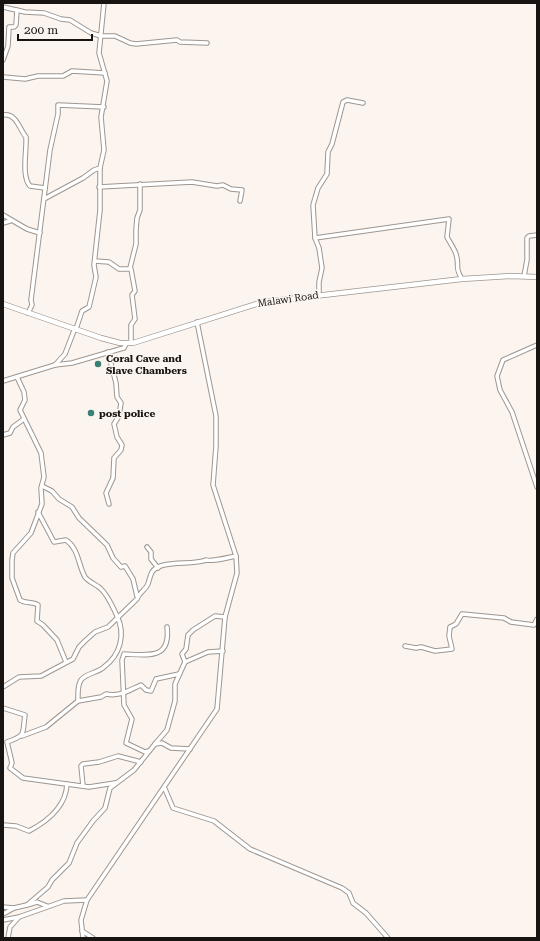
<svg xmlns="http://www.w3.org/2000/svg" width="540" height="941" font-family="'Roboto Serif',serif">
<rect width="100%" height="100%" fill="#fcf5ef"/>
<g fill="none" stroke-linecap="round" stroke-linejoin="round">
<defs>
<g id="minor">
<path d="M3,7L25,12L44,13L61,19L70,20L91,33L101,36H115L130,43L136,44L177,40L180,42L207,43"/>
<path d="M3,60L8,46L9,27H14L16,25L17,10"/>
<path d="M3,77L25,79L38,76H63L72,71L105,73"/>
<path d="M3,115C17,113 19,129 26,137C27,150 21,176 30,186L45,188"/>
<path d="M99,187L192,182L217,186L223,185L231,189L242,190L240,201"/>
<path d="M44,199L83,178L94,170L100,168"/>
<path d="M3,215L27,229L40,233"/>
<path d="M3,223L10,221"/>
<path d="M315,238L449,219L447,237C450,243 454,248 456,254C460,266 454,266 462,279"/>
<path d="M95,261L109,262L119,269H131L135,291L132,295L135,319L131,325V343"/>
<path d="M130,268L136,244V230L137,218L140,210V184"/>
<path d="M524,276L527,260V238L529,236L537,235"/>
<path d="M319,295V282L322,268L319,248L315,238L313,205L318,188L327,174L328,152L332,144L343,102L347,100L363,103"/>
<path d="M28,313L32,305L31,300L50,150L58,114V105L104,107"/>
<path d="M76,329L82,311L89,307L96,277L94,265L100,210V168L104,150L101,117L107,81L99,53L104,3"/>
<path d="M537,345L503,360L497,376L500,390L512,412L537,487"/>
<path d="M108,352L116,383L117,397L121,403L119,416L114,424L117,437L122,445L121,450L114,458L113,478L106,493L109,504"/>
<path d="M55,365L72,363L120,349L124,348L126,344"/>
<path d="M17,377L24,392L25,400L20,410L41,453L44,477L41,488L42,504L31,533L13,553L12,560V578L20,600C26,604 32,601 38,605L37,621L43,625L57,640L66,662"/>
<path d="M3,381L55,365L65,354L75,328"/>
<path d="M3,435L10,433L13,427L24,419"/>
<path d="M42,486L52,491L59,499L72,507L79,518L107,545L113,558L121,567L125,566L133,579L137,596"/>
<path d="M38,512L54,542L66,540C79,549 78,565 85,577C89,582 95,584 100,588C107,594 113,607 117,616C126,635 120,655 104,667C98,673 86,673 81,680C77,686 78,694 78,701"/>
<path d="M147,547L151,552V559L158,568"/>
<path d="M405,646L416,648L421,647L435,651L452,649L449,636L450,627L456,624L462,614L504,618L511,622L534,625L537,619"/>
<path d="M185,662L208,652L223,651"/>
<path d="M3,687L19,677L41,676L73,659L79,647L86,640L95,632L108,627L137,599C139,592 145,591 148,584C149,581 150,576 152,572C161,559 192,566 206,560C212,562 230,557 236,556"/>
<path d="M3,708L25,715C22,734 27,735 7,742L12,763L10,768L23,778L59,783L89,787L115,783"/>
<path d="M22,736L46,727L78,701L101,697L106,694C120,697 129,690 141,685L146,690L151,691L156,679L179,674"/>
<path d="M155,744L167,730L175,701V684L185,662L182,654L186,649L188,635L193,630L215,616L225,617"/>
<path d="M149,751L145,752L126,743L132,719L124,705L122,660L124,654C148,655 171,660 167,627"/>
<path d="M83,786L81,766L83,764L99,762L118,756L141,762"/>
<path d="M165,789L173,808L214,821L250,849L342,888L349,893L353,903L366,913L388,938"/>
<path d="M3,825L16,826L29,831C48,821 66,807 67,784"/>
<path d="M27,905L37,902L47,906"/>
<path d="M3,907L14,908L27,905L48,887L52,880L69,863L77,843L93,821L105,808L110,788L134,770L155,744L162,743L171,748L190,749"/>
<path d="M3,914L14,908"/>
<path d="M3,920L19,917"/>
<path d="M82,931L93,938"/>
<path d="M8,938L10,927L19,917L64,901L87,900"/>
<path d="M83,938L81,920L87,900L217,709L225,617L237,573L236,556L213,485L216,446V416L197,322"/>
</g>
<path id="major" d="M3,304L101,338L120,343H133L263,302L462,279L511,276L537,277"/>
</defs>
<use href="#minor" stroke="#9d9691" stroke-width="5.5"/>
<use href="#major" stroke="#9d9691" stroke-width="6"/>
<use href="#minor" stroke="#fff" stroke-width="3.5"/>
<use href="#major" stroke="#fff" stroke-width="4.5"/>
</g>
<g fill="#3b8075" stroke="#fcf5ef" stroke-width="1.5">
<circle cx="98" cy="364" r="4"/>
<circle cx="91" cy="413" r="4"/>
</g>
<g text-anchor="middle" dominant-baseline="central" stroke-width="3" stroke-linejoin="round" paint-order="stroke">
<g font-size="10" fill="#171412" stroke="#fcf5ef">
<text transform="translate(288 299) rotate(-8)">Malawi Road</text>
</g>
<g font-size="10" font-weight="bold" fill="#171412" stroke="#fcf5ef" text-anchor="start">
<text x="106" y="358">Coral Cave and<tspan x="106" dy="12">Slave Chambers</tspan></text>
<text x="99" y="413">post police</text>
</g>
</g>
<rect width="540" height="941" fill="none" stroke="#171412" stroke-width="8"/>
<path d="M18 34v6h74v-6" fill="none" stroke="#171412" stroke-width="2"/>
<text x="24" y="34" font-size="12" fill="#171412" stroke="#fcf5ef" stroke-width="3" paint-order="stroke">200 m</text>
</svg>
